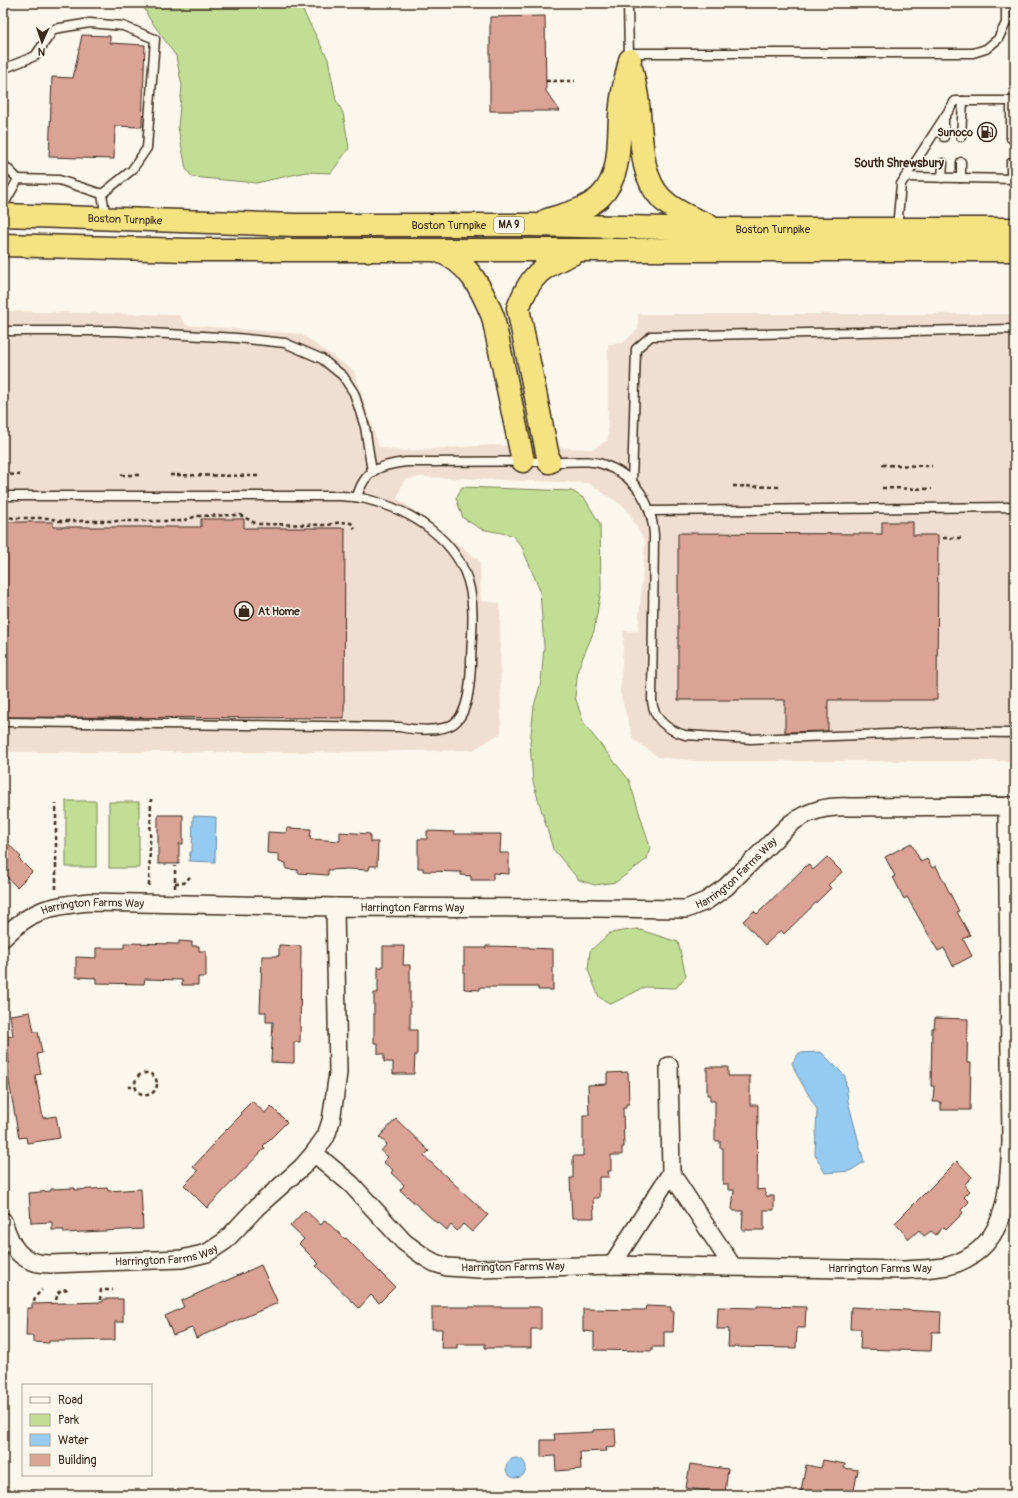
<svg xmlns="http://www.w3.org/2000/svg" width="1018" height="1498" font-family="Pangolin,sans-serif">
<rect width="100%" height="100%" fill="#fbf7ec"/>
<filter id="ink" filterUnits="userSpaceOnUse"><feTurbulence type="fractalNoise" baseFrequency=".025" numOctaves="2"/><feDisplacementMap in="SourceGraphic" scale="8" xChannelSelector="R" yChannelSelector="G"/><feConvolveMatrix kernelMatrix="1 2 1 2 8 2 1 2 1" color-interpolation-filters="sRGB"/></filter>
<g filter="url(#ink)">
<path fill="#f1ded2" d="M3,311L179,315L186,325L301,334L354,371L379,447L400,451L492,445L593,449L608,440V344L623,343L638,329V314H1015V761H697L658,757L633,739L620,693L624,631H638L645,542L626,508L588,483L421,477L404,480L397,498L480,561L481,601L500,603L501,733L473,750L347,752H3Z"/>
<g fill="#c2de95" stroke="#7e845a">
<path d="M142,3H299L328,59L336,100L343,113L349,148L331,173L306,172L256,183L192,177L186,169L178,127L182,86L176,56L149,18Z"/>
<path d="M462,487L572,491L585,499L600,524L601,590L594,631L578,669L575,697L584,724L629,780L650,847L647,859L616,882L595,885L579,880L553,849L533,782L530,743L534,706L541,682L544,647L540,591L522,547L512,535L481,529L463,518L456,498Z"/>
<rect x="66" y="801" width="30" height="66"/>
<rect x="109" y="802" width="30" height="66"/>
<path d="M637,929L678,942L686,976L676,988L645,987L611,1004L599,997L588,970L590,951L610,933Z"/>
</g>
<g fill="#95caf3" stroke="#718a9e">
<path d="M193,816L216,817L215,862L189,861L190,852H192Z"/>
<path d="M821,1052L845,1076L848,1101L864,1162L850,1171L825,1173L815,1155L817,1109L797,1075L792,1063L799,1053Z"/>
<circle cx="516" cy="1468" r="10"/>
</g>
<g fill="#dba296" stroke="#3b2a1e">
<path d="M545,16L546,91L560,111H490V17Z"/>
<path d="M82,35L110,36V43L145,45L142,127L115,126L114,159L49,157L52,77L73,78Z"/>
<path d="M201,519H244V528H345L344,718L3,717V522H53V527H201Z"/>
<path d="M882,522H913V535H938L937,700H828V731L785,732V700H678V533L882,534Z"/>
<path d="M158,815H183V844H179V864H158Z"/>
<path d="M287,828L311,829L310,839L340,841V832L370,834V842H378L377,866H370L369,870L347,869L328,870V875L298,873V870L286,869V863L279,862V854L267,853L268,832L286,833Z"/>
<path d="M427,831L454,832V834H501L500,853H509V874L493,873V880H471V876L461,875V872L423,871V868H418V839H427Z"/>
<path d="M3,838L21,857L19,859L32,872L17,887L3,874Z"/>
<path d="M911,843L921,862L927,859L932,868L936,866L959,911L957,912L970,935L963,939L972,956L953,966L944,948L938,951L907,897L904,899L893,877L895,876L885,857Z"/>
<path d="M827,857L842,872L828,885L831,888L784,934L781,930L765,945L743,921L754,911L757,914L808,864L813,870Z"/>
<path d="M179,941L192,942V946H199V951H206V977H198V985H182V980L145,979L144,984L96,983V978L76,977V957L96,958V948H124V943L179,944Z"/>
<path d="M279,945L301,946L300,1042H294V1063L271,1062L273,1022H266V1012H260L262,956H279Z"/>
<path d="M383,946H404L403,965H410V1030H417V1054L415,1055L414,1074H393V1062H384V1054H378V1043H374V993H378V967H383Z"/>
<path d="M486,946L529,947V948L553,949V990H538V987H480V990L464,989V948H486Z"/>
<path d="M30,1012L34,1032H38L42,1053L37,1054L41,1074L35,1075L43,1118L56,1116L60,1138L27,1143L26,1137L19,1138L6,1065L9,1064L5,1037L13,1036L10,1015Z"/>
<path d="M935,1018L968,1019L967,1063H971L970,1110H941V1102H933L934,1086H931L932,1028H934Z"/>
<path d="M707,1067H728V1076H750V1105H758L757,1190L765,1189L766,1196H774V1210H764V1230H742L743,1211H734L732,1209L734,1190H728V1184H723V1148H720V1141H715V1101H710V1095H707Z"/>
<path d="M628,1072L629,1104H626V1108H623L624,1147H622V1155H611V1171H608L609,1177H599V1198H593L594,1218H572L570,1178H573V1156H583V1115H589L588,1085L607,1084V1073Z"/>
<path d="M252,1101L265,1113L271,1106L287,1122L263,1146L265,1148L207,1208L184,1185L198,1171L193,1167L214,1144L213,1143L242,1114L240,1113Z"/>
<path d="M396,1119L429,1151L424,1156L488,1215L472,1232L463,1224L457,1231L451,1225L447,1230L438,1222L437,1223L400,1190L404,1185L391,1173L393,1170L383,1162L388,1157L381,1151L387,1144L379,1137Z"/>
<path d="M957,1161L972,1177L964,1185L970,1191L964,1197L969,1202L961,1210L963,1213L946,1230L943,1227L936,1235L931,1231L924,1236L919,1230L909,1239L895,1223Z"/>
<path d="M75,1188V1190L107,1188L108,1191L141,1189L143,1229L64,1233V1230H52V1222L31,1223L29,1193L51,1191V1189Z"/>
<path d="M305,1210L321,1225L325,1220L345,1239L346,1238L395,1287L379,1303L371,1295L359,1308L316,1266L319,1264L299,1244L304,1239L290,1226Z"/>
<path d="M261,1265L278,1303L196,1338L192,1328L173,1335L165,1316L184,1307L181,1301Z"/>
<path d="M103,1299H123V1322H115V1340L66,1341H49V1343L33,1342V1336H26L27,1308H32V1304L103,1302Z"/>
<path d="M646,1306L671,1307V1311H674L673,1332H664V1347H652V1351L594,1350V1332L583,1331V1309L645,1310Z"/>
<path d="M757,1306L806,1307L805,1328H797L796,1348L728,1347L729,1329H717L718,1307L757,1308Z"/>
<path d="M432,1307H541V1329H531V1348H485V1344H457V1348H441L442,1329H432Z"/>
<path d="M851,1307L941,1312L940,1332H932L931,1351L860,1349L861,1329H850Z"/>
<path d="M615,1429L616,1447L606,1448L607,1451L580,1452L581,1469L556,1471L555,1456L541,1457V1440H555L554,1434L593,1432V1430Z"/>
<path d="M823,1460L845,1464L844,1468L858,1470L853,1495L820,1490L819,1495H800L806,1465L821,1468Z"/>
<path d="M690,1464L728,1469L725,1493L686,1488Z"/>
</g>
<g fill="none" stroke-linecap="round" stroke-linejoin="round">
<defs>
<g id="service">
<path d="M628,3L629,58"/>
<path d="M629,53H973L986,49L998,39L1006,23V3"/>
<path d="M3,69L35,56L54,29L90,23L123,26L155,39L147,148L132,170L102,194L106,218"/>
<path d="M944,137V118"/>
<path d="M961,137L963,101"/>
<path d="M1011,138V101"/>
<path d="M1011,163V179"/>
<path d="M3,164L18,179"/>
<path d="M905,177L1015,179"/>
<path d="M942,178L943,163"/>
<path d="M961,178V162"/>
<path d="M3,206L18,179L59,180L102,194"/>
<path d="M897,228L901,184L955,101H1015"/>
<path d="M3,331H116L237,338L285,343L322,359L343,376L354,393L365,427L372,472"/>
<path d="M632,483L636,349L651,336L1015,329"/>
<path d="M3,496H342C349,497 358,497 366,499C411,510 460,540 470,589C475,614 471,640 471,665C470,682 469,714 453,724C442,732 413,730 400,727L3,722"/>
<path d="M357,497C364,470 380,465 406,462C456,462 506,461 556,462C572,462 592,459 607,466C637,477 652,505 654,535L652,701C654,720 668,730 685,735L751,739L945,732L1015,733"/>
<path d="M650,511L1015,507"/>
</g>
<g id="minor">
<path id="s1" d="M1007,806L1011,1142C1008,1193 1008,1249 948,1266C934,1269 919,1269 905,1270L612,1265L479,1269L447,1267L435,1263L426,1258L404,1242L351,1184L314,1153L326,1136L331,1121L338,1073L335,907L594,908L686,909L706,901L726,887L790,824C809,810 827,806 850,807L1007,806H1015"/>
<path id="s2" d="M3,938C32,909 50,906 89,902L335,907"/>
<path d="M669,1066L671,1173L733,1267"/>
<path id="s3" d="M3,1221C11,1246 19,1264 50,1264L182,1259L207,1253L225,1241L257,1207L302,1167L314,1153"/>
<path d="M612,1265L671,1173"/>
</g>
<g id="trunk">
<path d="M632,71C634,82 637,93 638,104C642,132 639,176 661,198C672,210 693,219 708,225"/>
<path id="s4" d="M3,215L295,225H531L717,229H1015"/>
<path d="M547,220C565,214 586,210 600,197C624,174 617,135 621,106C622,91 627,75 630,60"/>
<path d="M3,245L187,250H1015"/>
<path d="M438,251C468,261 482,289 493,317L523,461"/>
<path d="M549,462L518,308C531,274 541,267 574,253"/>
</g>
</defs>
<use href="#service" stroke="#3b2a1e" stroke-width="11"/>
<use href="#minor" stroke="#3b2a1e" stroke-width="20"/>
<use href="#trunk" stroke="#3b2a1e" stroke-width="25"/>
<g stroke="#3b2a1e" stroke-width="2.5" stroke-dasharray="4 3" stroke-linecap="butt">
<path d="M546,81H575"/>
<path d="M882,465L932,466"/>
<path d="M3,474L20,475"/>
<path d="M121,475H142"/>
<path d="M170,475L258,476"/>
<path d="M733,486L781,487"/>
<path d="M882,488L932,489"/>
<path d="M3,516L13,518H50L58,521H182L197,516L240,515L257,524L327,525L341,522L351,523L355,529"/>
<path d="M943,538H961"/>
<path d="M175,883H184L190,877"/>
<path d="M149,886L151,799"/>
<path d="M175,888V866"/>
<path d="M56,889V803"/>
<circle cx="146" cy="1084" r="11"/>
<path d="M128,1087H135"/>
<path d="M56,1300L58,1293L61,1290L70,1289"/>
<path d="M100,1300L101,1290H113"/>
<path d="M34,1302C35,1296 38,1294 42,1290"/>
<path d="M1010,1495L1011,1493"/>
</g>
<use href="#service" stroke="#fbf7ec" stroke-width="8"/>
<use href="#minor" stroke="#fbf7ec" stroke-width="17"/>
<use href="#trunk" stroke="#f5e382" stroke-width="22"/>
</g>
</g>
<defs>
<symbol id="fuel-ring" viewBox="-11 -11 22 22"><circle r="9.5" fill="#fbf7ec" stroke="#3b2a1e" stroke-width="1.5"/><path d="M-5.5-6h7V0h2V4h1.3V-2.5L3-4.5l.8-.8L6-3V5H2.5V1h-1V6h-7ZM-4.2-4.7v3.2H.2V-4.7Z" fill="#3b2a1e"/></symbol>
<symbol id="shop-ring" viewBox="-11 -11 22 22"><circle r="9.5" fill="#fbf7ec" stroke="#3b2a1e" stroke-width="1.5"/><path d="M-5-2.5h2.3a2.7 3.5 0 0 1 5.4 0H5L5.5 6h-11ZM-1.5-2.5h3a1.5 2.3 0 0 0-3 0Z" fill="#3b2a1e"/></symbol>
</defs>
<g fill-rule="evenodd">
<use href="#fuel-ring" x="976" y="121" width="22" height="22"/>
<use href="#shop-ring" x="233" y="600" width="22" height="22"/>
</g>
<g text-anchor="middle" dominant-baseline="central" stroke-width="3" stroke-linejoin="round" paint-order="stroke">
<rect fill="#fbf7ec" stroke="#75685c" stroke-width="1" x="494" y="217" width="30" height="16" rx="3"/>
<g font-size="10" font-weight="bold" fill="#3b2a1e">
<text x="509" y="225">MA 9</text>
</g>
<g font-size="11" font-weight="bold" fill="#3b2a1e" stroke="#fbf7ec" text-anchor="end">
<text x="973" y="132">Sunoco</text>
<text x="258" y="611" text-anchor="start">At Home</text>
</g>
<g font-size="11" fill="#3b2a1e" stroke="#fbf7ec">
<text stroke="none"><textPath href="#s4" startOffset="122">Boston Turnpike</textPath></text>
<text stroke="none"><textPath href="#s4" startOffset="446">Boston Turnpike</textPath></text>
<text stroke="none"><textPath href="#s4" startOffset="770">Boston Turnpike</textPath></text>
<text stroke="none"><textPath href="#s1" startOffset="1830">Harrington Farms Way</textPath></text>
<text stroke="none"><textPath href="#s1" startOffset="1494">Harrington Farms Way</textPath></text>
<text stroke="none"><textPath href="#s2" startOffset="99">Harrington Farms Way</textPath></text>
<text stroke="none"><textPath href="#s3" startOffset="187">Harrington Farms Way</textPath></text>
<text transform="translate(513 1267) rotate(-1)">Harrington Farms Way</text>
<text x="880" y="1268">Harrington Farms Way</text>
</g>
<g font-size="12" font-weight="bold" fill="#3b2a1e" stroke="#fbf7ec">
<text x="899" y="163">South Shrewsbury</text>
</g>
</g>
<rect width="1018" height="1498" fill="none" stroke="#fbf7ec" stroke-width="16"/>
<rect x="8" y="8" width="1002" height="1482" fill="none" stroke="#3b2a1e" stroke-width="1.5" filter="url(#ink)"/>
<rect x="22" y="1384" width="130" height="92" fill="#fbf7ec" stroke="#aea59a"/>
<rect x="30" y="1397" width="20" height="6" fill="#fbf7ec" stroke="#aea59a"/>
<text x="58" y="1404" font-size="12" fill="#3b2a1e">Road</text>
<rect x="30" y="1414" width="20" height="12" fill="#c2de95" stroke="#aea59a"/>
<text x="58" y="1424" font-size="12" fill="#3b2a1e">Park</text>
<rect x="30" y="1434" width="20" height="12" fill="#95caf3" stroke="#aea59a"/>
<text x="58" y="1444" font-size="12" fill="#3b2a1e">Water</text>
<rect x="30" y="1454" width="20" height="12" fill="#dba296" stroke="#aea59a"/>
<text x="58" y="1464" font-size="12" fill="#3b2a1e">Building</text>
<g transform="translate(42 42) rotate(183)" stroke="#fbf7ec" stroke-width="3" paint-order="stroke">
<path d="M0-3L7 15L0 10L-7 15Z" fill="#3b2a1e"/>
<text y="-6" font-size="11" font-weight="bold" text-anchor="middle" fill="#3b2a1e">N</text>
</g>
</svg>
